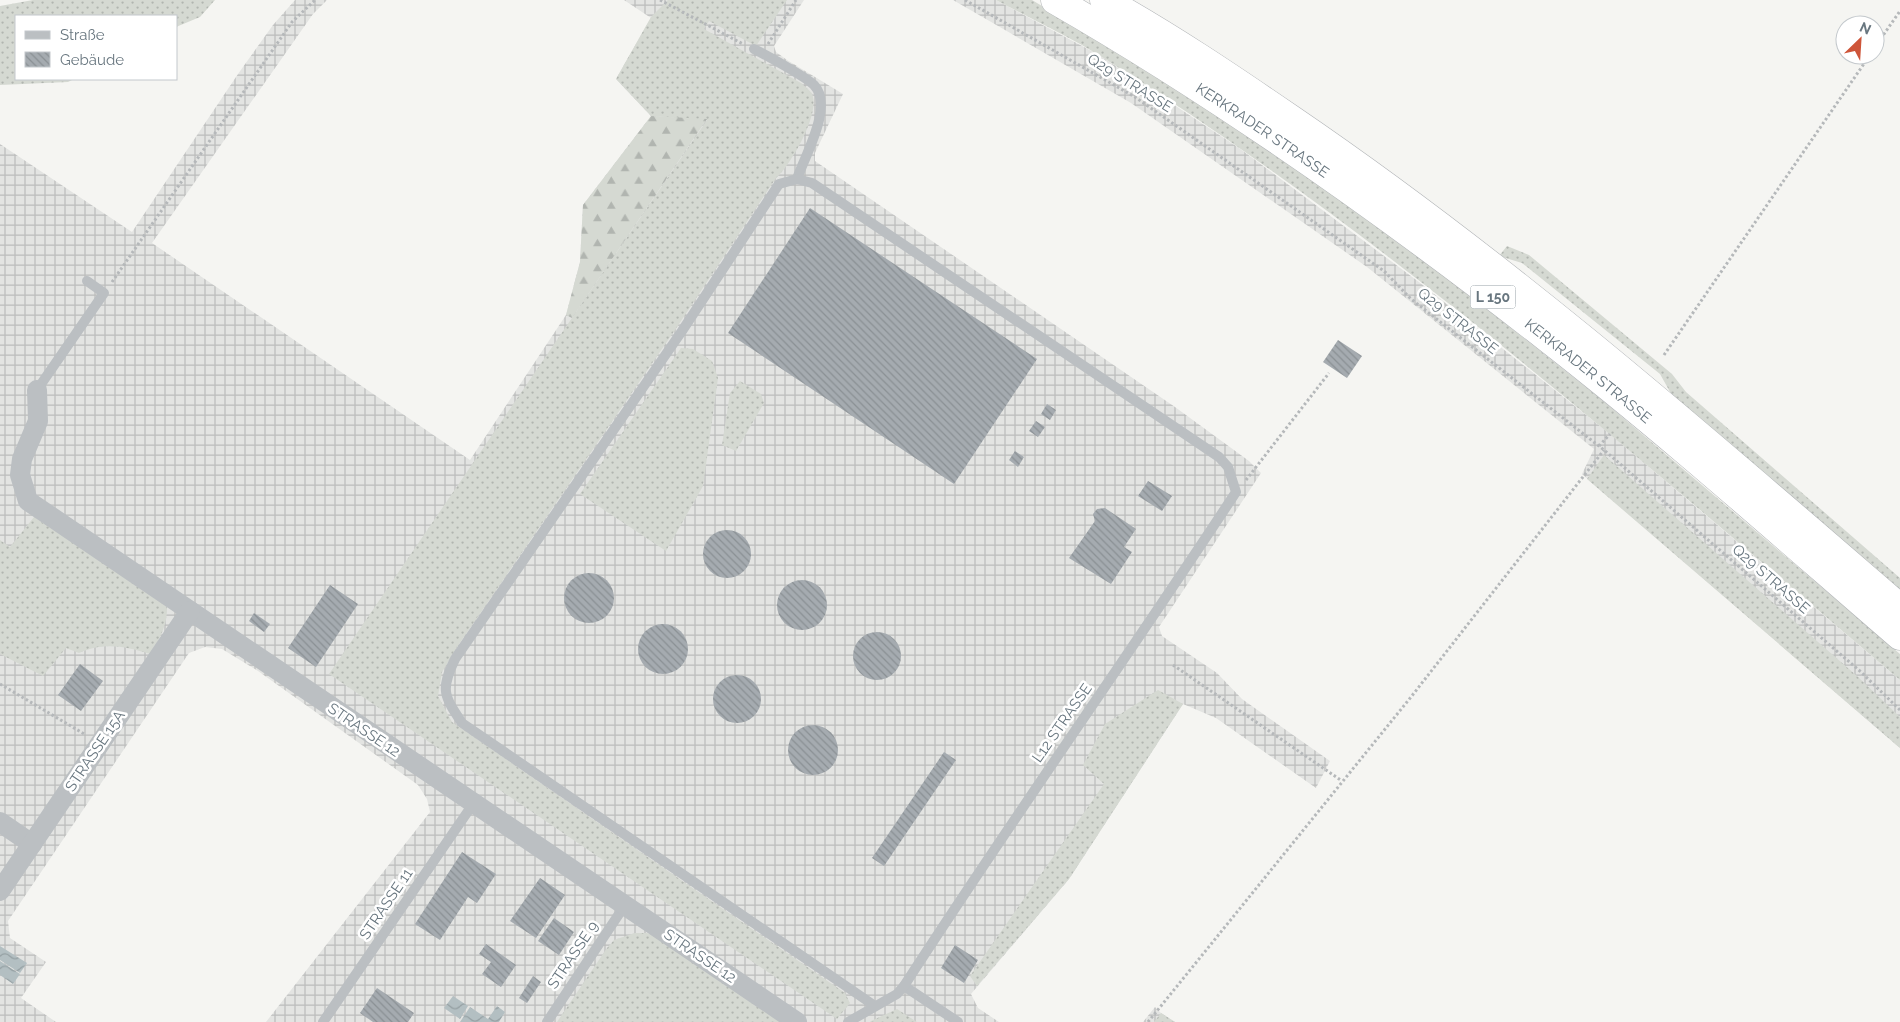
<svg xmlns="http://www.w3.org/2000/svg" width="1900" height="1022" font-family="Raleway,sans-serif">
<defs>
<pattern id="industrial-grid" width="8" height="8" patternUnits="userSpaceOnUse" patternTransform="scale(1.25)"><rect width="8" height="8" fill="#e3e4e2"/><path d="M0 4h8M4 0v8" fill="none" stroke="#bcbdbc"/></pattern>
<pattern id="grass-dots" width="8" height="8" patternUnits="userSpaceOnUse" patternTransform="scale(1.25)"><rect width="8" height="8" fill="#d5d9d2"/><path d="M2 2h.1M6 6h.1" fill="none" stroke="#b1b5b0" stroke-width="1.8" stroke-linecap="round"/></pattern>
<pattern id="forest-firs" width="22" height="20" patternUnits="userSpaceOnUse" patternTransform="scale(1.25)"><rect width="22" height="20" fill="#d5d9d2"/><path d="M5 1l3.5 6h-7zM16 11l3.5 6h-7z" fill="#b1b5b0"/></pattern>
<pattern id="water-waves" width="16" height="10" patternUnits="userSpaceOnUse" patternTransform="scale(1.25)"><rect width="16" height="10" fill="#b3bfc2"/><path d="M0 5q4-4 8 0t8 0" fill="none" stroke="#95a0a3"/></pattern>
<pattern id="building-back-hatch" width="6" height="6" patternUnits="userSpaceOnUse" patternTransform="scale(1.25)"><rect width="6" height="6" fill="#a5abb0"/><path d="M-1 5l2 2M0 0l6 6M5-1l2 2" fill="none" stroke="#8a9094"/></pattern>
</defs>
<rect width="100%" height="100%" fill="#f5f5f2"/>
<g fill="url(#industrial-grid)">
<path d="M295,0H327L313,14L152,243L470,460L566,315L580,262L583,205L651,116L616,79L651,18L624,0H804L774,46L776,52L787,60L843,94L815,153V161L1175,407L1249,461L1261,473L1159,627L1162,636L1217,673L1242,699L1330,761L1316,788L1216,718L1183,704L1069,879L971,994L978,1008L999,1022H266L430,812L427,799L418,785L258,671L222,649L205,647L189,653L8,921L10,938L46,962L21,998L56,1022H0V144L132,232L238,74L273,25Z"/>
<path d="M953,0H996L1099,55L1239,148L1419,282L1610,434L1900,680V748L1582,474L1594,449L1367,267L1131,103Z"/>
<path d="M1155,1007L1161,1013L1175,1022H1143Z"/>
</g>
<g fill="url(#grass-dots)">
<path d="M33,0H215L200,17L176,27V16H16V79H74L68,82L0,85V6Z"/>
<path d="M668,0H787L756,46L709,21L704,29L801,83C804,86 810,90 812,94C821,113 790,166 776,178L675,330L457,647L442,672L438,696L452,722L845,993L850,1003L837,1019L329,674L707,120L651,116L616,79L651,17Z"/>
<path d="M996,0H1032L1047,9L1140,64L1311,175L1444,275L1601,399L1900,654V680C1643,462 1388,236 1102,57C1068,36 1031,19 996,0Z"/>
<path d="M1507,246L1529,255L1672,374L1686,392L1900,578V592L1674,399L1660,374L1522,263L1499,256Z"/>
<path d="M681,348L693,349L712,361L718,378L703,486L666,551L580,494Z"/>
<path d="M740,381L761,394L764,403L736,451L722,445L730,393Z"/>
<path d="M1604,455L1857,676L1900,717V748L1587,479Z"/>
<path d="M34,517L167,605C168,624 160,639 150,654C125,646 103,642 79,653L66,648L43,676L0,654V540L10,547Z"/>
<path d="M1158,690L1183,704L1069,879L977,986L970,976L1104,784L1083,765L1105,724Z"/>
<path d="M635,933H647L661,939L783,1022H557L607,948L614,940Z"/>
<path d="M897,1009L917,1022H870L871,1021Z"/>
<path d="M1161,1013L1175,1022H1154Z"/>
</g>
<path fill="url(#forest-firs)" d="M651,116L707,119L572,318L566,315L580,262L583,205Z"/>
<g fill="url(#water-waves)">
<path d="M0,946L27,963L20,973L0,960Z"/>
<path d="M0,961L20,974L13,984L0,975Z"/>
<path d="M453,996L468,1006L460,1019L444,1008Z"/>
<path d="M497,1006L505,1012L499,1022H460L470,1007L488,1019Z"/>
</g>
<g fill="url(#building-back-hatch)">
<path d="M810,208L1037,359L954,484L728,333Z"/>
<path d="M1338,340L1362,356L1347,378L1323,362Z"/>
<path d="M1047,404L1056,410L1050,420L1041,414Z"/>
<path d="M1036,421L1045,427L1038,437L1029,431Z"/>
<path d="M1015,451L1024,457L1018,467L1009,460Z"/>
<path d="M1148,481L1172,496L1162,511L1138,496Z"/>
<path d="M1105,508L1136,529L1124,547L1132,552L1111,584L1069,558L1095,521L1093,514L1097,509Z"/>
<circle cx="727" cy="554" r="24"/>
<circle cx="589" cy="598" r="25"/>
<circle cx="802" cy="605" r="25"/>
<path d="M330,585L358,604L316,667L288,648Z"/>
<path d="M254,613L270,624L264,632L249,621Z"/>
<circle cx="663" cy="649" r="25"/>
<circle cx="877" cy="656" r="24"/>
<path d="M80,664L103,681L81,711L58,695Z"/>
<circle cx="737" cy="699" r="24"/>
<circle cx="813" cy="750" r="25"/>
<path d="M944,752L956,760L884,866L872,858Z"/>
<path d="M462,852L496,874L477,903L468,897L440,940L415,924Z"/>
<path d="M540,878L565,895L536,938L510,921Z"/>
<path d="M554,918L574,932L559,955L538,941Z"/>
<path d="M486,944L516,965L501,987L482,974L491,962L479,954Z"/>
<path d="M955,945L978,960L964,983L941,968Z"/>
<path d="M533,976L541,982L527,1003L519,998Z"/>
<path d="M377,988L414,1013L408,1022H373L360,1013Z"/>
</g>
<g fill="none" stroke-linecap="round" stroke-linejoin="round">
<defs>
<g id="trunk">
<path id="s1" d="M1055,0C1227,99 1390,215 1546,337C1668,432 1783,535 1900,636"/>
<path d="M1104,0C1169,36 1231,78 1291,119C1507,266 1703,438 1900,608"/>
</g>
</defs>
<use href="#trunk" stroke="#afb2b5" stroke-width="29"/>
<g stroke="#b5b8ba" stroke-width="3" stroke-dasharray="2.5 2.5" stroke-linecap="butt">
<path d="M660,0L743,44"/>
<path d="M965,0L1135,97L1384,271L1411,299L1604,450L1861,672L1900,710"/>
<path d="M768,44L796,0"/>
<path d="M1875,47L1900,11"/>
<path d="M112,282L292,22L315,0"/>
<path d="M1664,355L1870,55"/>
<path d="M1599,446L1610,434"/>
<path d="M1246,480L1329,373"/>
<path d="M1173,665L1342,781"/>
<path d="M0,684L86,735"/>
<path d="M1148,1022L1411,697L1604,450"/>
</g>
<g stroke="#bbbfc2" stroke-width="10">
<path d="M754,49C766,55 806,77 814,85C834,106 805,155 797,179"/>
<path d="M37,390L104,293L87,281"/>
<path d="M904,986L958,1022"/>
<path d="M323,1022L473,804"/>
<path d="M547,1022L625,905"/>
<path d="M848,1022L897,994L904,986C1012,819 1127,658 1236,492L1228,467L1219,457L812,183L797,179L779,184L682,331L455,659C440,690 444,696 462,723L875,1006"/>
</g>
<g stroke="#bbbfc2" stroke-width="20">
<path d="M37,390L38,421L22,459L20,475L28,501L797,1022"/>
<path d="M0,822L32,844"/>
<path d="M0,891L190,611"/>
</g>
<use href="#trunk" stroke="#fff" stroke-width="28"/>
</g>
<g text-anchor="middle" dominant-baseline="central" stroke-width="5" stroke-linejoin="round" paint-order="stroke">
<rect fill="#fff" stroke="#959fa5" stroke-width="1" x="1470.5" y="285.5" width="45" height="23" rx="4"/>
<g font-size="14" font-weight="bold" fill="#68767f">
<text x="1493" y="297">L 150</text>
</g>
<g font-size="15" fill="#68767f" stroke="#fff">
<text transform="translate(1130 83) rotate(32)">Q29 STRASSE</text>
<text stroke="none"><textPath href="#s1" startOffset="245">KERKRADER STRASSE</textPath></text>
<text transform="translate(1458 321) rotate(38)">Q29 STRASSE</text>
<text stroke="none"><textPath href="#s1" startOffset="650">KERKRADER STRASSE</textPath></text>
<text transform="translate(1771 579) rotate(41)">Q29 STRASSE</text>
<text transform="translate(1062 723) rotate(-55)">L12 STRASSE</text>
<text transform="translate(364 730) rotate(34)">STRASSE 12</text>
<text transform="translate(95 751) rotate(-56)">STRASSE 15A</text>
<text transform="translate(386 904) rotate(-56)">STRASSE 11</text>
<text transform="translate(573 955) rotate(-56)">STRASSE 9</text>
<text transform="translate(700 956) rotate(34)">STRASSE 12</text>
</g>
</g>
<rect x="15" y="15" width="162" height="65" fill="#ffffff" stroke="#c3c8cc"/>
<rect x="25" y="31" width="25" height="8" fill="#bbbfc2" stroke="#c3c8cc"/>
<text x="60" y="40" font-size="15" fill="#68767f">Straße</text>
<rect x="25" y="52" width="25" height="15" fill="url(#building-back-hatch)" stroke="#c3c8cc"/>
<text x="60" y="65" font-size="15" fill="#68767f">Gebäude</text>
<g transform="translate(1860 40) rotate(25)"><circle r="24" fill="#ffffff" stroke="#c3c8cc"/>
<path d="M0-4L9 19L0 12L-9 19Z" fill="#ce5539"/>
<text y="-8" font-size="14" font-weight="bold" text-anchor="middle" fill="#68767f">N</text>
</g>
</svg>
